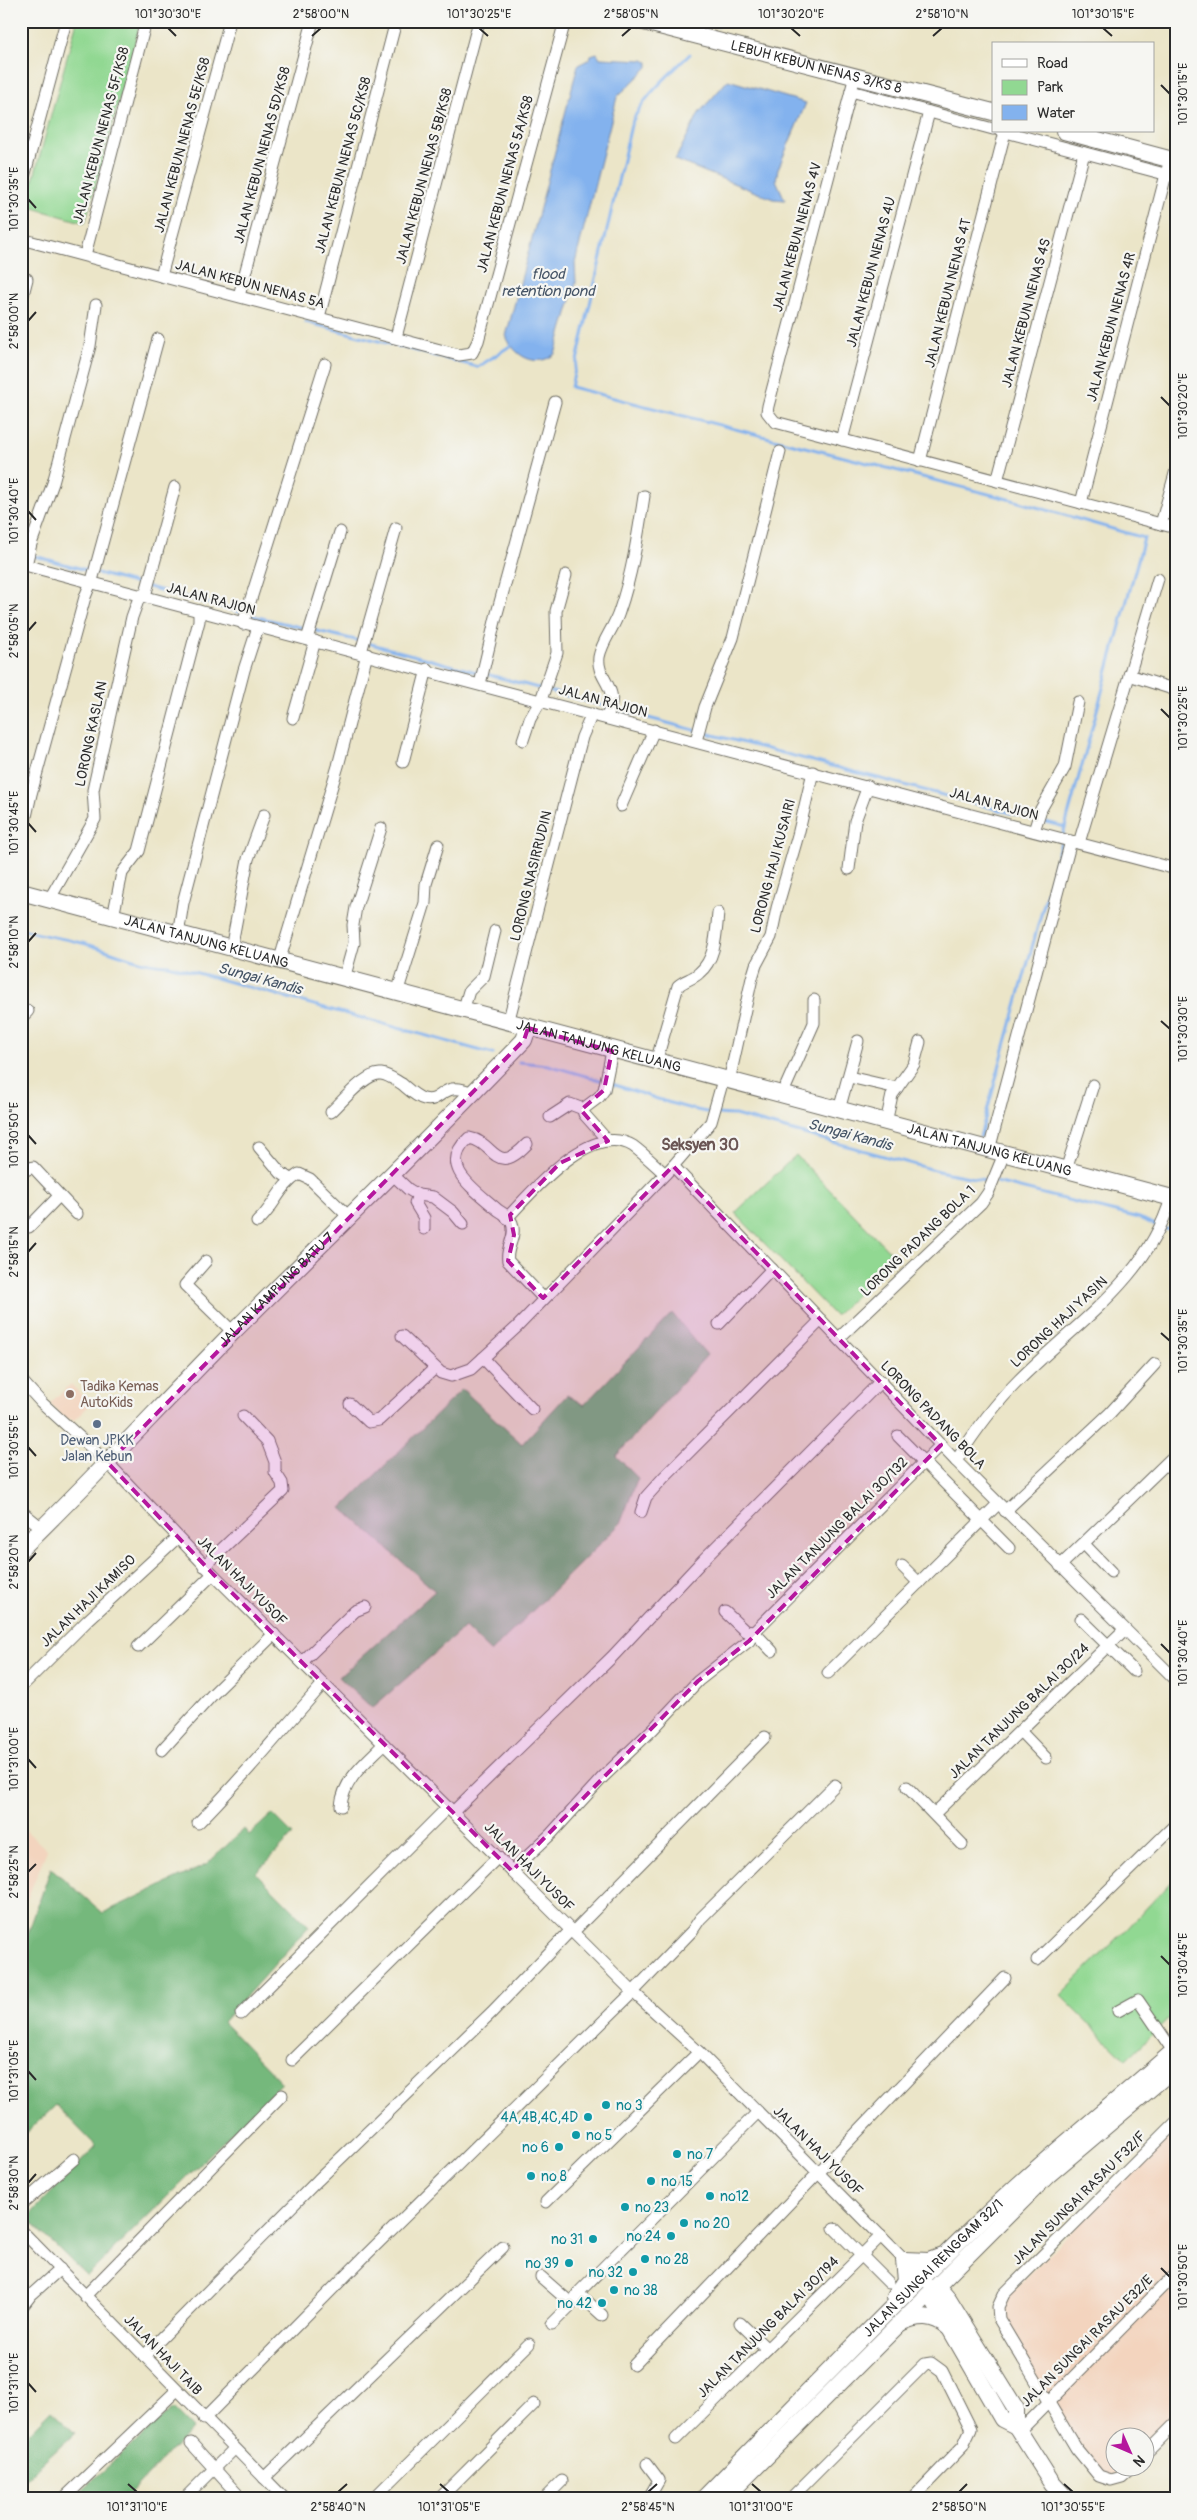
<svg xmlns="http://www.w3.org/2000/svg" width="1197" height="2520" font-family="Pangolin,sans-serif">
<rect width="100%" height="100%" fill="#f6f6f2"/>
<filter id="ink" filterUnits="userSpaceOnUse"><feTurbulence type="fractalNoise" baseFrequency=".02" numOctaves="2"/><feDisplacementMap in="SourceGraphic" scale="10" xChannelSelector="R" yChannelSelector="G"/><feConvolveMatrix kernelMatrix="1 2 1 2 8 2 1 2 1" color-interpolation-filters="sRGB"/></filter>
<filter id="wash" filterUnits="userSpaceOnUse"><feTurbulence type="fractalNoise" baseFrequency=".0096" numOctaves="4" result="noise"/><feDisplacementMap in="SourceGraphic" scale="20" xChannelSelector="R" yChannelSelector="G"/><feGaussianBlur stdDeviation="1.12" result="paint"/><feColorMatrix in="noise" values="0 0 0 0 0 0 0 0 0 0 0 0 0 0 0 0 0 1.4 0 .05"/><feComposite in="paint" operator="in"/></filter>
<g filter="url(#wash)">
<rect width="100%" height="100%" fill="#ebe5c8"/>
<g fill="#f3d4be">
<path d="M71,1384L90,1405L73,1421L70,1418L67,1421L50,1403Z"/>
<path d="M21,1826L47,1850L21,1914Z"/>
<path d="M1176,2127V2419L1145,2450L1144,2438H1114V2468H1127L1122,2472L1110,2476L1102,2474L1080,2449L1003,2320L1001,2308L1008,2295Z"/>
</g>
<g fill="#91d892" stroke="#5e825e">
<path d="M77,21H141L85,223L26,206Z"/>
<path d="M796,1155L895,1257L835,1316L735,1213Z"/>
<path d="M1176,1876V2012L1126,2060L1060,1995L1128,1928Z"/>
</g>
<g fill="#74b87c" stroke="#507254">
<path d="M672,1313L707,1355L616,1456L638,1478L620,1524L491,1652L465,1627L372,1708L339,1677L435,1591L342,1508L462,1389L522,1444L567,1395L584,1405Z"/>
<path d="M272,1814L293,1835L256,1873L309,1926L223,2022L282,2083L87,2276L27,2218L96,2146L56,2105L21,2138V1946L25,1942L51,1868L103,1913L206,1865L244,1829L249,1835Z"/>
<path d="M173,2408L193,2428L125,2499H72Z"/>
<path d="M51,2411L75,2433L21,2483V2441Z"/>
</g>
<g fill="#83b2ee" stroke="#576e8c">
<path d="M597,53L600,58L644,60L648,62V67L617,97L575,263L576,283L555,354C536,369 514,356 506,336L578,65L590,59L591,55Z"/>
<path d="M728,80L806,103L778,169L776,180L785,200L773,199L675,160L699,113Z"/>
</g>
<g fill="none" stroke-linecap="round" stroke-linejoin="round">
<g stroke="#83b2ee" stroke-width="3">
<path d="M717,26L721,21"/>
<path d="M306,322L478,367L513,344"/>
<path d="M31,555L262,618L364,642L480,673"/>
<path d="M486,674L608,707"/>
<path d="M614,709L1065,827L1144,538L1012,500L571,387L631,125C642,97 669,75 690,54"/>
<path d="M21,928C39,936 59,937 78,942C109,949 136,964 168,965L493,1054"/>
<path d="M519,1062L548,1065L603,1081"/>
<path d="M609,1083C645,1094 699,1116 735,1115L938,1171L990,1181"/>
<path d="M980,1137L1065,827"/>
<path d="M996,1182L1139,1218L1165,1229L1176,1230"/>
</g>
</g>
</g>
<g filter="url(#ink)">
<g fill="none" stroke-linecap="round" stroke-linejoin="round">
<defs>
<g id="street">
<path d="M855,76L768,406L767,412L775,422L1176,528"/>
<path d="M851,91L993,129"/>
<path d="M1002,131L1176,177"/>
<path d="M21,188L66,21"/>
<path d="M21,239L459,355L472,353L478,341L565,21"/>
<path d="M85,255L146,21"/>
<path d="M161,276L230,21"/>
<path d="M239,296L313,21"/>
<path d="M21,302L27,279"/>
<path d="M319,317L396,21"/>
<path d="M396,337L479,21"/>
<path d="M842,440L929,112"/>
<path d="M920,461L1005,132"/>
<path d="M997,481L1084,153"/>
<path d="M1081,503L1170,159"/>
<path d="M1161,524L1176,470"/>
<path d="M21,564L1176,869"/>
<path d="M26,565L31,544L53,483L90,346L96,305"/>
<path d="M145,596L175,487"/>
<path d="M243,624L325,364"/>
<path d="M307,639L340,532"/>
<path d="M361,652L396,528"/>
<path d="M1129,675L1176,690"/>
<path d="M480,684L496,617L555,402"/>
<path d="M293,718L315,641"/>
<path d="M606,718C623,687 596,681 599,657C602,641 614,628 619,612C632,575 638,535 644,496"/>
<path d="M523,740L530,719L541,700L557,653L556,611L566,575"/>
<path d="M696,741L705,707L733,638L780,452"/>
<path d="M403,762L427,669"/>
<path d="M621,806L654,730"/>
<path d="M1034,831L1041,809L1065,767L1078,702"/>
<path d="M21,839L31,794L85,597L93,577L158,339"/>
<path d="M1079,843L1158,579"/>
<path d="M849,869L855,821L868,786"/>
<path d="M49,900L95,819L93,790L132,617L140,595"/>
<path d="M113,917L122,873L139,851L199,621V611"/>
<path d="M178,935L183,903L244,670L258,627"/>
<path d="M231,949L248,859L264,815"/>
<path d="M279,962L338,766L367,654"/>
<path d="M344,979L354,943L353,925L356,907L381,828"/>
<path d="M397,993L425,903L426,884L438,845"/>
<path d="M463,1011L469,991L484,976L495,931"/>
<path d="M21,1018L28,1011"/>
<path d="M508,1023L582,737L592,714"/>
<path d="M656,1062L678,986C685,980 693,979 699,973C716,959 716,934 718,913"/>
<path d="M849,1077L897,1088"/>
<path d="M729,1081L752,978L756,965L771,937L777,908L798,835L813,772"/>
<path d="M782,1095L814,1023V1000"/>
<path d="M839,1110L858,1041"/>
<path d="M331,1112C342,1102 366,1072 381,1074C389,1075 395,1080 402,1084C408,1089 416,1097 424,1099C443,1104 441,1079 473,1093"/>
<path d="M550,1117L570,1104L583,1109"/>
<path d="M886,1123L892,1095L914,1064L920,1042"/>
<path d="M608,1141L584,1114L583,1109L599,1097L604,1090L612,1051"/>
<path d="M527,1144C495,1178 495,1142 469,1138C436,1167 476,1190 498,1210C503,1213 510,1218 512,1223C517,1237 505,1248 508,1261L543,1298"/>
<path d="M259,1147L281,1173L290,1179"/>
<path d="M989,1150L1071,841"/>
<path d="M673,1166L956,1461L1176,1680"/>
<path d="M1066,1170L1093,1085"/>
<path d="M21,1172L33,1167L77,1214"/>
<path d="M393,1175L408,1189L418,1195L433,1197L453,1212L463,1224"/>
<path d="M418,1195L415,1203L424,1218V1229"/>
<path d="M507,1218C532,1192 591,1120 633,1146C644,1154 655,1165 665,1174"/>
<path d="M257,1222C274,1208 278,1187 299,1174L310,1179L350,1218"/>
<path d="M29,1227L59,1196"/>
<path d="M206,1261L185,1285L233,1332"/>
<path d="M719,1324L772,1269"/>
<path d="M402,1336L441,1373L451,1376L471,1369L517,1327L673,1166L711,1122L723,1080"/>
<path d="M839,1338L981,1203L988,1193L1004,1154"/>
<path d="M483,1358L532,1409"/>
<path d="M21,1380L41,1402L108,1463L213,1574L633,1992L699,2052L926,2282"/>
<path d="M350,1404L369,1422L379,1420L435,1368"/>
<path d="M898,1436L1009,1548"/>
<path d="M956,1461C975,1431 994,1405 1019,1380C1075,1324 1148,1278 1171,1198"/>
<path d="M21,1511L42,1528"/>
<path d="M1005,1511L1110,1413L1155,1364"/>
<path d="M641,1512L646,1497L664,1477L821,1320"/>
<path d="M1084,1544L1111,1572"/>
<path d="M204,1566L283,1491L282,1483L275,1472V1462L267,1441L243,1416"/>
<path d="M902,1566L919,1583"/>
<path d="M1060,1566L1176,1454"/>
<path d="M725,1612L745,1631L754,1632L772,1651"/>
<path d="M1081,1619L1134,1671"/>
<path d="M138,1647L213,1574"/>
<path d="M302,1662L355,1611L365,1607"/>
<path d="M828,1673L998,1504"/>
<path d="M21,1687L88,1620L177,1538"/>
<path d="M1020,1731L1046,1758"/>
<path d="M162,1750L213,1694L274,1634"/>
<path d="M907,1787L962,1844"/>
<path d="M341,1806C343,1780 366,1762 384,1744"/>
<path d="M453,1812L612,1657L704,1559L881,1381"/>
<path d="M934,1814L1124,1630"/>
<path d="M198,1823C242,1779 281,1731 323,1684"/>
<path d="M512,1871L551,1834L603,1777L653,1729L698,1681L749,1641L754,1632L941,1445"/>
<path d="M573,1932L765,1737"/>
<path d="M1037,1960L1176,1824"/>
<path d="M1118,2011L1138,2000L1173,2051"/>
<path d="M241,2014L448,1807"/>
<path d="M292,2060L498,1857"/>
<path d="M546,2202L699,2052"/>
<path d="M21,2205L74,2159"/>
<path d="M834,2228L889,2283"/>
<path d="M21,2230L285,2499"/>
<path d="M541,2277L572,2304"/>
<path d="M578,2293L602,2315"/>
<path d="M85,2296L282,2095"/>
<path d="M21,2308L31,2295L60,2269"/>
<path d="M740,2323L767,2349"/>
<path d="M552,2324L572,2304L578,2293L758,2112"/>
<path d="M144,2356L318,2180L492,2012L571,1930"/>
<path d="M634,2365L1005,1978"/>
<path d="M204,2419L366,2255L633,1992L692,1931L700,1919L835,1785"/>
<path d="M1020,2431L1176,2273"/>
<path d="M676,2439L881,2236"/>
<path d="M191,2443L239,2496"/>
<path d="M1144,2455L1176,2423"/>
<path d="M647,2464L659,2480L651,2494L653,2499"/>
<path d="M1132,2468L1122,2477L1111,2480L1099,2476L1076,2448L999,2319L998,2307L1004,2294L1176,2122"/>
<path d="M264,2478L503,2247"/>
<path d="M63,2499L177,2390"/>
<path d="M184,2499L234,2449"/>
<path d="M373,2499L529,2344"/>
<path d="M439,2499L534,2404"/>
<path d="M544,2499L562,2481"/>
<path d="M790,2499L925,2364L931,2363L942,2371L971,2429L963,2446L912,2499"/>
</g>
<g id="secondary">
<path id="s1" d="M640,21L993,112"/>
<path d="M1064,131L1176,161"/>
<path id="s2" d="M21,892L1176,1199"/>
<path id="s3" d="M21,1549C94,1478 162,1404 233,1332C330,1235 429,1140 524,1040L528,1028"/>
<path d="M933,2288L942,2292L948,2299L1016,2409V2426L1052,2483L1067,2499"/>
<path d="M933,2288L934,2301L1002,2419L1016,2426"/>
<path d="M895,2297L906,2280L904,2260L929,2261L945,2255"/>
<path d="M900,2323C918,2315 933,2314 948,2327"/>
<path id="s4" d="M703,2499C795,2406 886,2311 980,2221C1042,2160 1111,2107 1176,2049"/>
<path d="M724,2499L1047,2176L1176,2067"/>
</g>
</defs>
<use href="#street" stroke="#6e6c62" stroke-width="13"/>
<use href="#secondary" stroke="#6e6c62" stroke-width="18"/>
<use href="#street" stroke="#fff" stroke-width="11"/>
<use href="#secondary" stroke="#fff" stroke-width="16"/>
</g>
</g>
<path fill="#b5179e" fill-opacity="0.2" stroke="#b5179e" stroke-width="4" stroke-dasharray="10 6" stroke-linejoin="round" d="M528,1028L612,1051L604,1090L581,1110L608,1141L560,1163L510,1215L514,1235L508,1261L543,1298L673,1166L941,1445L749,1641L698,1681L512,1871L213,1574L108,1463L524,1040Z"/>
<path fill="none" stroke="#2b2b2b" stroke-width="2" d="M168,28L176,36M479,28L488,36M791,28L800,36M1103,28L1112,36M312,36L321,28M622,36L631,28M933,36L942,28M1161,85L1170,94M28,199L36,208M28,321L36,312M1161,397L1170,406M28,511L36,520M28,631L36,622M1161,709L1170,718M28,823L36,832M28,942L36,933M1161,1021L1170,1029M28,1135L36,1144M28,1252L36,1243M1161,1333L1170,1341M28,1447L36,1456M28,1562L36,1553M1161,1644L1170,1653M28,1759L36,1768M28,1872L36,1864M1161,1956L1170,1965M28,2071L36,2080M28,2183L36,2174M1161,2268L1170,2277M28,2383L36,2392M128,2484L137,2492M440,2484L449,2492M752,2484L761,2492M1064,2484L1073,2492M338,2492L347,2484M648,2492L657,2484M959,2492L967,2484"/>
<circle fill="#8d6e63" stroke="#f6f6f2" stroke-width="2" cx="70" cy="1394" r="5"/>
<circle fill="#5c6f8a" stroke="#f6f6f2" stroke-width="2" cx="97" cy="1424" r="5"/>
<g fill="#0f9aa8" stroke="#f6f6f2" stroke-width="2">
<circle cx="606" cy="2105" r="5"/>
<circle cx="588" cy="2117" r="5"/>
<circle cx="576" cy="2135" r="5"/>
<circle cx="559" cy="2147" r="5"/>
<circle cx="677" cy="2154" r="5"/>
<circle cx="531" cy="2176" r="5"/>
<circle cx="651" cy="2181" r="5"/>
<circle cx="710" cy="2196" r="5"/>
<circle cx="625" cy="2207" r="5"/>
<circle cx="684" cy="2223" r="5"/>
<circle cx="671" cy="2236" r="5"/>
<circle cx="593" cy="2239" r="5"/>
<circle cx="645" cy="2259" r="5"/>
<circle cx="569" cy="2263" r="5"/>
<circle cx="633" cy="2272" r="5"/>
<circle cx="614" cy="2290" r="5"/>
<circle cx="602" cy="2303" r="5"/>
</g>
<g text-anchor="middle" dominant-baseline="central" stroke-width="4.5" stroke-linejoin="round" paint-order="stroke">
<g font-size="14" fill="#2b2b2b" stroke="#f6f6f2">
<text stroke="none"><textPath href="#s1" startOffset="182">LEBUH KEBUN NENAS 3/KS 8</textPath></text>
<text transform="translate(101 135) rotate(-75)">JALAN KEBUN NENAS 5F/KS8</text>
<text transform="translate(182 145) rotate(-75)">JALAN KEBUN NENAS 5E/KS8</text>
<text transform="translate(262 155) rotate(-75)">JALAN KEBUN NENAS 5D/KS8</text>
<text transform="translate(343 165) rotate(-75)">JALAN KEBUN NENAS 5C/KS8</text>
<text transform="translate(424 176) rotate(-75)">JALAN KEBUN NENAS 5B/KS8</text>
<text transform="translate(505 184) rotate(-75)">JALAN KEBUN NENAS 5A/KS8</text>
<text transform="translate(797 237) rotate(-75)">JALAN KEBUN NENAS 4V</text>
<text transform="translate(871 272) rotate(-75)">JALAN KEBUN NENAS 4U</text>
<text transform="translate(250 284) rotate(15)">JALAN KEBUN NENAS 5A</text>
<text transform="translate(948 293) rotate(-76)">JALAN KEBUN NENAS 4T</text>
<text transform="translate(1026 313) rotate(-75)">JALAN KEBUN NENAS 4S</text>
<text transform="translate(1111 327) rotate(-75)">JALAN KEBUN NENAS 4R</text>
<text transform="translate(211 599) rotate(15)">JALAN RAJION</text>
<text transform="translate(603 701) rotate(15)">JALAN RAJION</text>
<text transform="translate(91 734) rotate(-78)">LORONG KASLAN</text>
<text transform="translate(994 804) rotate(15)">JALAN RAJION</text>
<text transform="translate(773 866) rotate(-75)">LORONG HAJI KUSAIRI</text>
<text transform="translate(531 876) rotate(-76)">LORONG NASIRRUDIN</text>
<text stroke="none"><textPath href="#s2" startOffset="192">JALAN TANJUNG KELUANG</textPath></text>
<text stroke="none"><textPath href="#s2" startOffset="598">JALAN TANJUNG KELUANG</textPath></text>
<text stroke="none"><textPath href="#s2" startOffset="1002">JALAN TANJUNG KELUANG</textPath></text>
<text transform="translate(918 1241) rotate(-44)">LORONG PADANG BOLA 1</text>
<text stroke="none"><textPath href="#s3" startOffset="364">JALAN KAMPUNG BATU 7</textPath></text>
<text transform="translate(1059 1322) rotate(-43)">LORONG HAJI YASIN</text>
<text transform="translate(933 1415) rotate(46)">LORONG PADANG BOLA</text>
<text transform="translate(837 1528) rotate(-45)">JALAN TANJUNG BALAI 30/132</text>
<text transform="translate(242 1581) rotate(45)">JALAN HAJI YUSOF</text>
<text transform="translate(88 1601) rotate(-44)">JALAN HAJI KAMISO</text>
<text transform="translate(1019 1711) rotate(-44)">JALAN TANJUNG BALAI 30/24</text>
<text transform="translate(529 1867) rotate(45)">JALAN HAJI YUSOF</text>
<text transform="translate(818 2151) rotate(45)">JALAN HAJI YUSOF</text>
<text transform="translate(1079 2198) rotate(-45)">JALAN SUNGAI RASAU F32/F</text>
<text stroke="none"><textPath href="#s4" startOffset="326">JALAN SUNGAI RENGGAM 32/1</textPath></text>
<text transform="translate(768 2327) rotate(-45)">JALAN TANJUNG BALAI 30/194</text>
<text transform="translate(1087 2341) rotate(-45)">JALAN SUNGAI RASAU E32/E</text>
<text transform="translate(163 2355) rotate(46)">JALAN HAJI TAIB</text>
</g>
<g font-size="14" fill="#785e54" stroke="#f6f6f2" text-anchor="start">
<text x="80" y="1386">Tadika Kemas<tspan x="80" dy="16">AutoKids</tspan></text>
</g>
<g font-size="14" fill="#4e5e75" stroke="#f6f6f2">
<text x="97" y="1440">Dewan JPKK<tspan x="97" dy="16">Jalan Kebun</tspan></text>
</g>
<g font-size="14" fill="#0d838f" stroke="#f6f6f2" text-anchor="start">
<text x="616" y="2105">no 3</text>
<text x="578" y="2117" text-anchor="end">4A,4B,4C,4D</text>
<text x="586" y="2135">no 5</text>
<text x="549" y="2147" text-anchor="end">no 6</text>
<text x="687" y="2154">no 7</text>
<text x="541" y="2176">no 8</text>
<text x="661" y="2181">no 15</text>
<text x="720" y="2196">no12</text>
<text x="635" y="2207">no 23</text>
<text x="694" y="2223">no 20</text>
<text x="661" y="2236" text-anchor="end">no 24</text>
<text x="583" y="2239" text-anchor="end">no 31</text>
<text x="655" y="2259">no 28</text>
<text x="559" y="2263" text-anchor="end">no 39</text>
<text x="623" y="2272" text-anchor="end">no 32</text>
<text x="624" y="2290">no 38</text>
<text x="592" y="2303" text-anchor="end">no 42</text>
</g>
<g font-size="15" font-style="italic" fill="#455466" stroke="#f6f6f2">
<text x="548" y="274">flood<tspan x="548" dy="17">retention pond</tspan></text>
<text transform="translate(260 979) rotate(15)">Sungai Kandis</text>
<text transform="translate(850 1135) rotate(15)">Sungai Kandis</text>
</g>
<g font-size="16" font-weight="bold" fill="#6a5554" stroke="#f6f6f2">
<text x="700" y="1145">Seksyen 30</text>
</g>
</g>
<rect width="1197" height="2520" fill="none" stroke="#f6f6f2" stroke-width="55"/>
<rect x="992" y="42" width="162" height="90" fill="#f6f6f2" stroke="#a5a5a2"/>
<rect x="1002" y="59" width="25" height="8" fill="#ffffff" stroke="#a5a5a2"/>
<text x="1037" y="68" font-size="15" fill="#2b2b2b">Road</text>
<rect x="1002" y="80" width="25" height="15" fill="#91d892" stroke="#a5a5a2"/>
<text x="1037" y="92" font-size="15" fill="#2b2b2b">Park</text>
<rect x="1002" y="105" width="25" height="15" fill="#83b2ee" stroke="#a5a5a2"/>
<text x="1037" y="118" font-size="15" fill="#2b2b2b">Water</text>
<g transform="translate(1130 2452) rotate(135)"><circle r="24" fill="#f6f6f2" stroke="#a5a5a2"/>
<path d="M0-4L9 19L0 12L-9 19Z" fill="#b5179e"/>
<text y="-8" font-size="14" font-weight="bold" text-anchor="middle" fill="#2b2b2b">N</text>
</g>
<rect x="28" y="28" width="1142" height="2464" fill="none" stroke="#2b2b2b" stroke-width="2"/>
<g font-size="12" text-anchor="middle" fill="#2b2b2b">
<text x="168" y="18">101°30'30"E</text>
<text x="321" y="18">2°58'00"N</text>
<text x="479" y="18">101°30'25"E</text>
<text x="631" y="18">2°58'05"N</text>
<text x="791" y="18">101°30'20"E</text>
<text x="942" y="18">2°58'10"N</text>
<text x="1103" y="18">101°30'15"E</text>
<text transform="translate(1183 94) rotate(-90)" y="4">101°30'15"E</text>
<text transform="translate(14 199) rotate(-90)" y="4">101°30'35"E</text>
<text transform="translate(14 321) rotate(-90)" y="4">2°58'00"N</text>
<text transform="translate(1183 406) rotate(-90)" y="4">101°30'20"E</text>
<text transform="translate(14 511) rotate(-90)" y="4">101°30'40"E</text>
<text transform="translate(14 631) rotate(-90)" y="4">2°58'05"N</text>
<text transform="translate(1183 718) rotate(-90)" y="4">101°30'25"E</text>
<text transform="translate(14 823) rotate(-90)" y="4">101°30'45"E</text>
<text transform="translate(14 942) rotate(-90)" y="4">2°58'10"N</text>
<text transform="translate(1183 1029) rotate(-90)" y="4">101°30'30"E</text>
<text transform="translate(14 1135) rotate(-90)" y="4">101°30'50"E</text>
<text transform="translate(14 1252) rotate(-90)" y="4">2°58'15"N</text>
<text transform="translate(1183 1341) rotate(-90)" y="4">101°30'35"E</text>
<text transform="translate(14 1447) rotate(-90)" y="4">101°30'55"E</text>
<text transform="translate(14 1562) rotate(-90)" y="4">2°58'20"N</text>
<text transform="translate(1183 1653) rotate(-90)" y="4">101°30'40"E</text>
<text transform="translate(14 1759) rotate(-90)" y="4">101°31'00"E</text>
<text transform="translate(14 1872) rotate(-90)" y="4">2°58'25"N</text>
<text transform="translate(1183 1965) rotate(-90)" y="4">101°30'45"E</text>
<text transform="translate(14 2071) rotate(-90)" y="4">101°31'05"E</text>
<text transform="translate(14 2183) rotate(-90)" y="4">2°58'30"N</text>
<text transform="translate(1183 2277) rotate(-90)" y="4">101°30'50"E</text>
<text transform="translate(14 2383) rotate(-90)" y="4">101°31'10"E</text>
<text x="137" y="2511">101°31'10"E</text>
<text x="338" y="2511">2°58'40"N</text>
<text x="449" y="2511">101°31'05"E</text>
<text x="648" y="2511">2°58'45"N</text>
<text x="761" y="2511">101°31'00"E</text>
<text x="959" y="2511">2°58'50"N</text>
<text x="1073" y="2511">101°30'55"E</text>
</g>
</svg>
